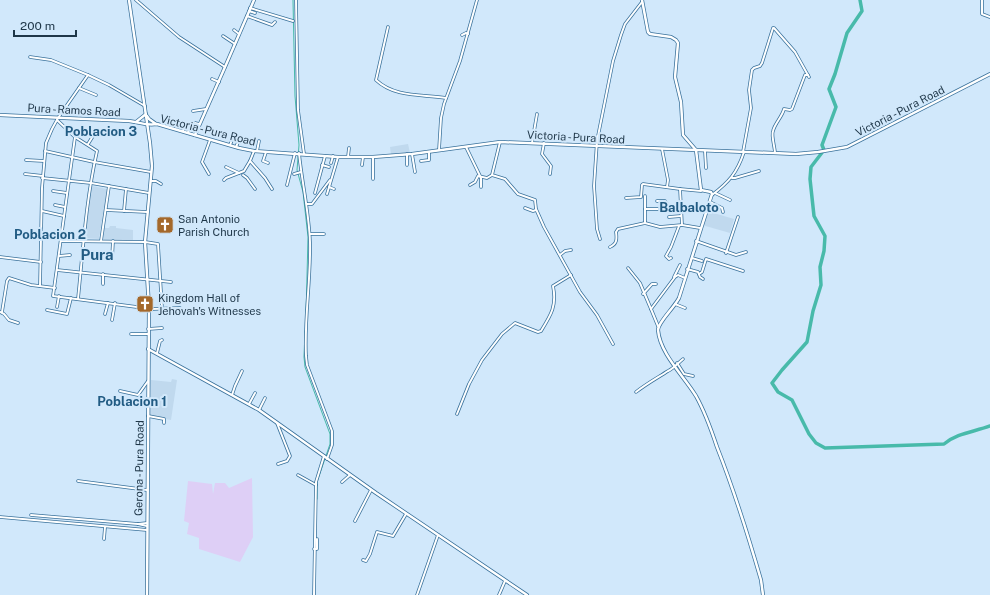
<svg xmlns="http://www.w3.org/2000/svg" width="990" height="595" font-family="'Public Sans',sans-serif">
<rect width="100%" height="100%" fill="#d1e8fb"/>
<g fill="#c0d9ee">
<path d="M408,144L410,153L391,155L390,147Z"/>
<path d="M92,186L107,189L99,239L85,238Z"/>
<path d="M707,211L734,219L730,233L702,225Z"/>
<path d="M110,226H116V228L133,230V240H103L104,228H109Z"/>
<path d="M172,379L177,380L171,420L150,416L151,380L171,382Z"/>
</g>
<path fill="#decff6" d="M252,478L253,537L240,562L199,549V538L187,534L189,523L184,521L188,481L212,484L213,494L215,483H225L229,488Z"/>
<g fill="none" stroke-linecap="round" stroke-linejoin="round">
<g stroke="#48baaa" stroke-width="1">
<path d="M293,0L295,96L299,145L297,170L303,192L308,237L306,316"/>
<path d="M305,331L304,357L305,367L330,434V444L317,482V499"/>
</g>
<path stroke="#48baaa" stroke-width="3.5" d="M860,0L862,11L847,33L835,74L829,89L836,107L822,145L824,150L811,167L810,179L814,216L825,236L824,251L820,267L821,285L813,311L807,342L782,370L772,383L778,392L792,400L809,434L816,443L825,448L944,444C957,433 974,432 990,426"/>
<defs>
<g id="minor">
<path d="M136,0L179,37L225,67"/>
<path d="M296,0L298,110L304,154"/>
<path d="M982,0V14L990,17"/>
<path d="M250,8L293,21"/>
<path d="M249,11L255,13"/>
<path d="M247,16L272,25L275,22"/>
<path d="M388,27L376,80C395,98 423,94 446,98"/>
<path d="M234,30L239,34"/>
<path d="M462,35L466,33L468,34"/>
<path d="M223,36L235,44"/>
<path d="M30,57L51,60L88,75L109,85L145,106"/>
<path d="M212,79L219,82"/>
<path d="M79,88L96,95"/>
<path d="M193,111L206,109"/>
<path d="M57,120L75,137L97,151C86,200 83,250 78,299"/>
<path d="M195,123L199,124"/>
<path d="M183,131L185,124"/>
<path d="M188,133L189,127"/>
<path d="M75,137L53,296L152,309L180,308"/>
<path d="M500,142L492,175L505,179L518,194L535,200L536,209L544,227L580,292L597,315L613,344"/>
<path d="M532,143L537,114"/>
<path d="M544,143L542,154L551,166L550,174"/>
<path d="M88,144L93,136"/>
<path d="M230,145L232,140"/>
<path d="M236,147L239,140"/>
<path d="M466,147L481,178V187"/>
<path d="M662,149L668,180L667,187"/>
<path d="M439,150L441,118L444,104L460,61L477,0"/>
<path d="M45,151L94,162L151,172"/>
<path d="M254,151L250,161L265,178L272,189"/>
<path d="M257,151L259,141"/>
<path d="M705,151L706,168"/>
<path d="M266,152L263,161L268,163"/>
<path d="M743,152L751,108L749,90L752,70L754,68L760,66L762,63L773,28H774L795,52L809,77"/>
<path d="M299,153C302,183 309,212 310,242C311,280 304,319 306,356L307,365L332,431V445L327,459"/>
<path d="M775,153C775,148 771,135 773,131C775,123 782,117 784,109L790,110L792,109L805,75H808"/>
<path d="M407,154V165"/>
<path d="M412,154L415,172"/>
<path d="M348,157L349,148"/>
<path d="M26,160L44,161"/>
<path d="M421,161L429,160V152"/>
<path d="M331,163L333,156"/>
<path d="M322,165L329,167"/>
<path d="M362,165L363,157"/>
<path d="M226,167L239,173"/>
<path d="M25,174L43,176"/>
<path d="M209,174L202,162L210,140"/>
<path d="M294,174L301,172"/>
<path d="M243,175L247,178L255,189"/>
<path d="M42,178L91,183L149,193"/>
<path d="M732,178H735L759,171"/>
<path d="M373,179V157"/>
<path d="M224,180L226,178L244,171L250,161"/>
<path d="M151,181H156L161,184"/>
<path d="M287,185L295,153"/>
<path d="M470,185L475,182L478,176L487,178L492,175"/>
<path d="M329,187L334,189"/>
<path d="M53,191L67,193"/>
<path d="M315,193L325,156"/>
<path d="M715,193L730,200"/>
<path d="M327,194L338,157"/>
<path d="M712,195C729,182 737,173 744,152"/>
<path d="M645,196V223"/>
<path d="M626,198L641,197L642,185L643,184L680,189"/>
<path d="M657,201H665L669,207L681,206"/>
<path d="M710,202L722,208L723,212"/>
<path d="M307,204H312L330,180"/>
<path d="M55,205L65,207"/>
<path d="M525,208L533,211L536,210"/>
<path d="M645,209H658"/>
<path d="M106,210L147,212"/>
<path d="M42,211L64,216"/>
<path d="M124,211L126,189"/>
<path d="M669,217L681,216"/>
<path d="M700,228L682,225L680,189L701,191"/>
<path d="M310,234H324"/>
<path d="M600,239L597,229L594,186L597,141L613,61L621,35L625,24L642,2"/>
<path d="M61,241L145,242L158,244L162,308"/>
<path d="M101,241L109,186"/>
<path d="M696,241L736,255L746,252"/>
<path d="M610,247C617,244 617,239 616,232L618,229L645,223L660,227L682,225"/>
<path d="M726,253L738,217"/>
<path d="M560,255L565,251L571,250"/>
<path d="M59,256L70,255"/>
<path d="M0,257L41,262"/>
<path d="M671,258L669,259L666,256L671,247L679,226"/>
<path d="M692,258L702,261"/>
<path d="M112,259L113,241"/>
<path d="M628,268L640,283L651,309"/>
<path d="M687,269L698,272L700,277L703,279"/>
<path d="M57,270L171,282"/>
<path d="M103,274V284"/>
<path d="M699,274L702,272L706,259L743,271"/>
<path d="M674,277L680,265"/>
<path d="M40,286L42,188L46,143L52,129L58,118L88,75"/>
<path d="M643,294L652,284H656"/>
<path d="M675,304L685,308"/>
<path d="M57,307L59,296"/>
<path d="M47,310L67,314L71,298"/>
<path d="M0,312L4,314L9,320L18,323"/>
<path d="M2,312L7,281L9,278L31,285L55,288"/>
<path d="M105,314L108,303"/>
<path d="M112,320L115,303"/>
<path d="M658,326L651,309L675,277L678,275L685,278"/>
<path d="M148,329L162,328"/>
<path d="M131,334H148"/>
<path d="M157,353L160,341L162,340"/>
<path d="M677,363L684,374L693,376"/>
<path d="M120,391L138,395L148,381"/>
<path d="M636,392C646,384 657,378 668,371C674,368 678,363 683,359"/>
<path d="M232,395L235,386L242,371"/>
<path d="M249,404L255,393"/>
<path d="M259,410L265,398"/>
<path d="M457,414L469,384L482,360L502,334L515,323L538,332L541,331C551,315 557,306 553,286L571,275"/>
<path d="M148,416L164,419V423"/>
<path d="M277,423L290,456L287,461L278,464"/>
<path d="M298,475L316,485"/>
<path d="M78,481L147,490"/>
<path d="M342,482L350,475"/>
<path d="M31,515L138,524L147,523"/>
<path d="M0,517L147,530"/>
<path d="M355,521L371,490"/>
<path d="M138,524L147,526"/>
<path d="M104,539L105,527"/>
<path d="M314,549H317V539"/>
<path d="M363,560L366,561L370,554L377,532L393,536L406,514"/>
<path d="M314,595L316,482L324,456"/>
<path d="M417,595L438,535"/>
<path d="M499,595L505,581"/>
</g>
<g id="tertiary">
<path d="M642,0L648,32L650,34L671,37L676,40L678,43L675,77L681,102L683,135L696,150L701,190L711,192L712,194L679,298C674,308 658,322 658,330C660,354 684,376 696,396C705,412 711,429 717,447C734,490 748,535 761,580L763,595"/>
<path d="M195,135L225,67L254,0"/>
<path d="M148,349L259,410L376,493L527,595"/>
</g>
<g id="secondary">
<path d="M129,0L150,143L152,166L145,242L149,307L147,595"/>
<path d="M0,115L129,121C140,122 145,126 157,124L239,148L254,151L338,157H373L412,154L500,142L796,154L818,152L847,147L990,74"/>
<path d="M147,116L149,119L156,124"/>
<path d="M136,122L146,114"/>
</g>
</defs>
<use href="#minor" stroke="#39719b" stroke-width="3.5"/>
<use href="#tertiary" stroke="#39719b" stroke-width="4"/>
<use href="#secondary" stroke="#39719b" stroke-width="4"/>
<use href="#minor" stroke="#fff" stroke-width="2"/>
<use href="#tertiary" stroke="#fff" stroke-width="2.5"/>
<use href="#secondary" stroke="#fff" stroke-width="2.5"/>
</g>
<defs>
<symbol id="church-square" viewBox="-11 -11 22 22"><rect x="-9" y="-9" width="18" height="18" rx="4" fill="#a4682a" stroke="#d1e8fb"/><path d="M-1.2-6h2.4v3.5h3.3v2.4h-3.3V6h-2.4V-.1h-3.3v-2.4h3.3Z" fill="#fff"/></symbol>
</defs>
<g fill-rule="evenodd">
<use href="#church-square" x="155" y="215" width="20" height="20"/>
<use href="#church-square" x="135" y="294" width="20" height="20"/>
</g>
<g text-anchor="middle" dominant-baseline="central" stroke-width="4" stroke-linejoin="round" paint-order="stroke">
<g font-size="11" fill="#1e3648" stroke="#d1e8fb">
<text transform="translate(74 110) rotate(3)">Pura - Ramos Road</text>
<text transform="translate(900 111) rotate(-27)">Victoria - Pura Road</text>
<text transform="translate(208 130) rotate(14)">Victoria - Pura Road</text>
<text transform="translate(576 137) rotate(3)">Victoria - Pura Road</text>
<text transform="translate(139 468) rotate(-89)">Gerona - Pura Road</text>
</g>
<g font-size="11" fill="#1e3648" stroke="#d1e8fb" text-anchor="start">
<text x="178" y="219">San Antonio<tspan x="178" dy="13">Parish Church</tspan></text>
<text x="158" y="298">Kingdom Hall of<tspan x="158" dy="13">Jehovah's Witnesses</tspan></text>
</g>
<g font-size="13" font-weight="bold" fill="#215b83" stroke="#d1e8fb">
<text x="101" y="131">Poblacion 3</text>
<text x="689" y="207">Balbaloto</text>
<text x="50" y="234">Poblacion 2</text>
<text x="132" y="401">Poblacion 1</text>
</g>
<g font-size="15" font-weight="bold" fill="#215b83" stroke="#d1e8fb">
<text x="97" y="254">Pura</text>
</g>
</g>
<path d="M14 30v6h62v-6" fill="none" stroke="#1e3648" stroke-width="2"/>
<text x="20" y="30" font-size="12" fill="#1e3648" stroke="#d1e8fb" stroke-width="3" paint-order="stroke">200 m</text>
</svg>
